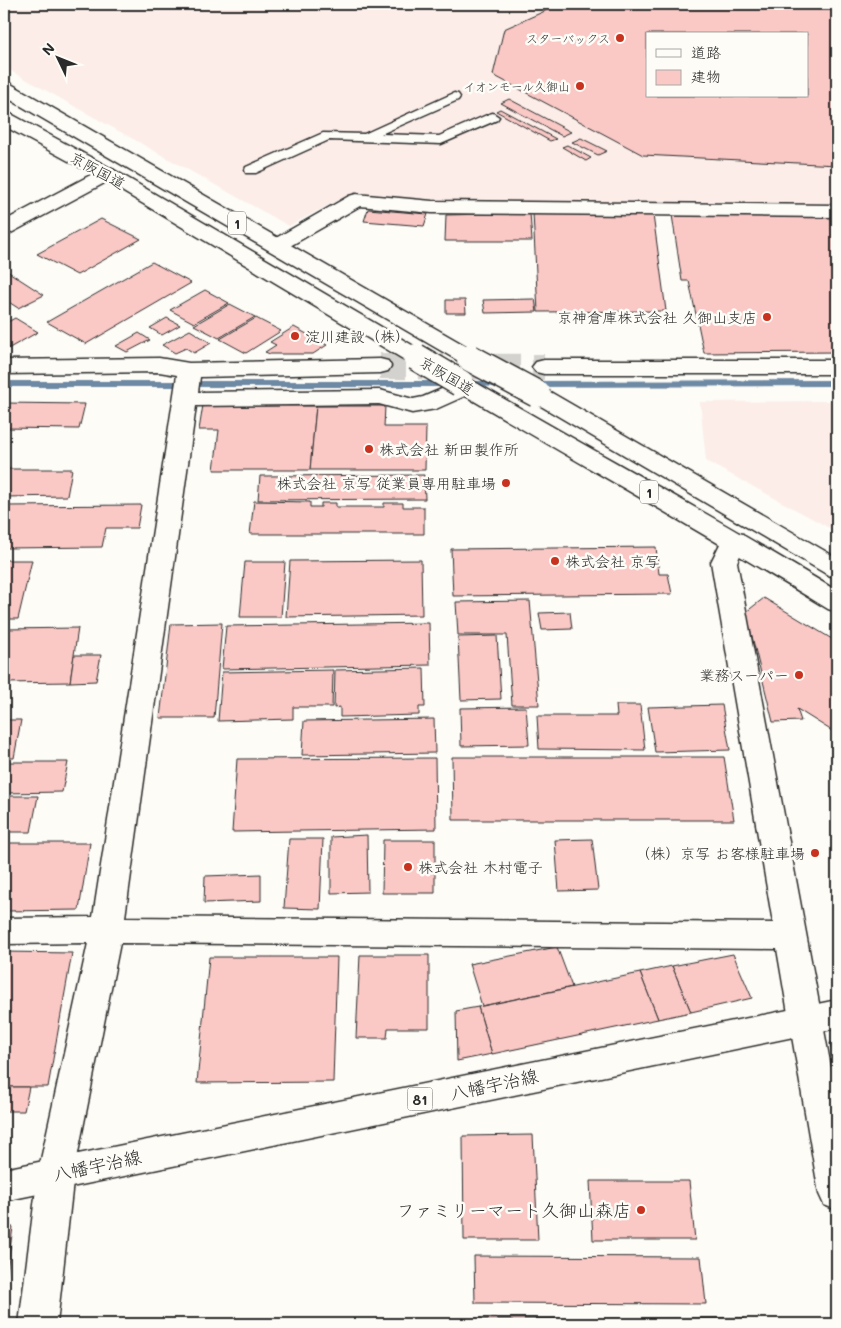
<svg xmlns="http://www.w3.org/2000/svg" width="841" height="1328" font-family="Mali,'Klee One',sans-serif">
<rect width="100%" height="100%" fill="#fdfcf7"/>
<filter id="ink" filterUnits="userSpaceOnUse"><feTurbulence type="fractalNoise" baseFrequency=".02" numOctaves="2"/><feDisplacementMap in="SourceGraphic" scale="10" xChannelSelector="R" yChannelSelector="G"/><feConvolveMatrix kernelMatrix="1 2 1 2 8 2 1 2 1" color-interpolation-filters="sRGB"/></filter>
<g filter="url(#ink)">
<g fill="#fcede8" fill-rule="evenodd">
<path d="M4,4H837V204L437,202L365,197L352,193L289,226L4,67ZM647,34H807V96H647Z"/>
<path d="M837,401V532L706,461L700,402Z"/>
</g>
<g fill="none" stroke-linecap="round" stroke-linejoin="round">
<g fill="#6e89a4" fill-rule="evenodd">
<path d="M837,380V386L531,387L527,384L531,381Z"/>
<path d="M4,381H449L453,384L449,387H4Z"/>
<path d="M466,381H504L508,384L504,387L463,386L462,384Z"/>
</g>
</g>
<g fill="#fac9c6" stroke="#2b2b2b" fill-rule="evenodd">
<path d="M561,4H837V165L643,155L493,75L504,29ZM647,34H807V96H647Z"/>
<path d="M509,99L571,132L562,136L501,103Z"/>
<path d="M500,109L556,139L550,141L496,111Z"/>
<path d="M581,138L607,151L598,155L572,142Z"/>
<path d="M567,145L591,158L586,161L562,147Z"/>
<path d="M368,209L428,214L424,226L364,221Z"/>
<path d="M530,213L532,241H445L446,215Z"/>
<path d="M533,213L653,215L666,311L538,312Z"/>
<path d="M672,215L837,216V352L704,353L689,281H682Z"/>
<path d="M101,219L141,239L77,275L37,254Z"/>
<path d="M152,262L191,283L86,344L47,322Z"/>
<path d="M4,269L44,295L18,308L4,299Z"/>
<path d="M205,290L229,303L194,323L170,310Z"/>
<path d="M535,299L537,312L485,313L483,300Z"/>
<path d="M446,300H465L466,313H446Z"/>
<path d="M230,304L255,317L219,338L194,325Z"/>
<path d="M15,318L38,332L4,351V324Z"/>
<path d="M167,318L180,325L162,335L150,328Z"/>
<path d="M256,318L281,331L246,353L220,339Z"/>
<path d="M294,327L327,345L313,354H270L265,352L276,345L270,342Z"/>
<path d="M190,330L211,343L194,353L186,348L175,353L162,345Z"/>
<path d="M139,333L150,340L127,352L116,346Z"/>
<path d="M4,403L85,404L79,429L4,428Z"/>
<path d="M203,405L316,406L310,470H214L219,430H199Z"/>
<path d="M316,406H385L384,427H426L425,470H310Z"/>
<path d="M4,469H72L67,496L4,497Z"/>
<path d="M424,475L425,499L258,500L260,476Z"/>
<path d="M254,501L310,502V507H321V503H336V507H384V503H403V507H424V534H250Z"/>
<path d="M141,505L137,528H106L102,547L4,548V506Z"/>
<path d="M656,547L659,574H668L672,594L453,596L451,549Z"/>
<path d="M4,560H32L18,619H4Z"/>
<path d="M421,560L422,615L286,617L290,561Z"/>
<path d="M245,562H285L281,617H240Z"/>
<path d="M764,598L837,642V734L797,709L801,721L773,722L746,612Z"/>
<path d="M530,601L539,705H512L507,635H458L456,602Z"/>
<path d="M570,612L572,629L542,630L539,613Z"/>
<path d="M222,623L214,718H160L171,624Z"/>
<path d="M429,623L430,665L222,669L226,626Z"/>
<path d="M78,628L70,682L4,683V629Z"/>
<path d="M497,636L501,699L461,700L458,637Z"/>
<path d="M74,655H101L96,681L70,682Z"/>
<path d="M424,668L425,707H419V715L340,717V707L334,708L335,670Z"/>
<path d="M333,670L332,707H293V719L218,721L222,672Z"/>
<path d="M616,705H640L645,750L539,749L537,716H617Z"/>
<path d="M722,705L730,750L655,752L648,707Z"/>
<path d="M526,707L529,745L461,746L460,708Z"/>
<path d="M434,719L435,753L302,755L304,721Z"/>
<path d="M4,720H21L14,758H4Z"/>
<path d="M452,757H724L734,820H453Z"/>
<path d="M435,758L436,829L232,832L237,759Z"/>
<path d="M4,762H68L62,792L4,793Z"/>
<path d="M4,796H38L31,832H4Z"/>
<path d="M367,835L368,892L331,893V837Z"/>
<path d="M289,839H323L320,909L284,908Z"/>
<path d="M592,839L598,890L559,891L555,840Z"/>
<path d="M383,840H435V893H382Z"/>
<path d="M4,843H90L79,910L4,911Z"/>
<path d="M261,874V901L204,903L205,876Z"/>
<path d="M557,947L572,987L482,1006L469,964Z"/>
<path d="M4,952L72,953L48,1087H4Z"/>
<path d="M733,954L752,998L691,1012L672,966Z"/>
<path d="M360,955H429V1028H388L387,1038H356Z"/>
<path d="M209,957H337L333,1082L197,1083Z"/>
<path d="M672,966L691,1012L658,1019L640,973Z"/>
<path d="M640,973L658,1019L492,1054L478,1007Z"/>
<path d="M478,1007L492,1054L457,1061L456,1011Z"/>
<path d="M837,1042V1077L830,1043Z"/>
<path d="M4,1087H29L24,1111H4Z"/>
<path d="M533,1135L538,1240H464L463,1136Z"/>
<path d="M590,1181H689L695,1240H593Z"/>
<path d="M4,1227H13L4,1294Z"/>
<path d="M474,1256L701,1257L706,1304L475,1303Z"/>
<path d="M743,1318L744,1324H474V1319Z"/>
</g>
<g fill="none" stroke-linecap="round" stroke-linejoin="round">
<path stroke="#d3d2ce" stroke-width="26" stroke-dasharray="26 12" stroke-linecap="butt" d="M380,366L544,367"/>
<defs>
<path id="lane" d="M454,93L458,94L460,97L458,100L381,134L439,136L489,114L493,113L499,117L497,120L441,144L329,140L256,173H246L245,170L246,167L323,133L364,134Z"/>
<g id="street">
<path d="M107,168L114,170L117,174L114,178L11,233L4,235V221L100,170Z"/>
<path d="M356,194L432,201L837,205V217L432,213L360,206L283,250L276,252L269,250L265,246L269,242L349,196Z"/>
<path d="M159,358L189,363L380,359L388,361L391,366L388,371L380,373L200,377L198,392L380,390L413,399L423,397L458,382L466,380L474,382L478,387L474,392L436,409L412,413L379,404L196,406L125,917L773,923L711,562L725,534L734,532L743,534L747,540L737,562L837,1100V1210L824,1205L819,1194L777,949L120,943L74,1173L57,1324H19L38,1173L88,943L4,944V918L93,917L177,375L159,372L4,374V360Z"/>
<path d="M544,360H837V374H544L536,372L532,367L536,362Z"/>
</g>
<path id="primary" d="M837,1000V1028L4,1201V1169Z"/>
<g id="highway">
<path d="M4,82L11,84L478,353L481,358L478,363L470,365L462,363L4,96Z"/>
<path d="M4,112L11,114L114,170L424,352L427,357L424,362L416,364L408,362L100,178L4,126Z"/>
<path d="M460,376L468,378C591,450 716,517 837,591V612L828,609C704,533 577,462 452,388L448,383L452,378Z"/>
<path d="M537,387L545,389L837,558V578L828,575L529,399L525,394L529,389Z"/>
</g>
</defs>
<use href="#lane" stroke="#2b2b2b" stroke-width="3"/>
<use href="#street" stroke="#2b2b2b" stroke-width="3"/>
<use href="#primary" stroke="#2b2b2b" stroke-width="3"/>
<use href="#highway" stroke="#2b2b2b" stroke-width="3"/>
<use href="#lane" fill="#fdfcf7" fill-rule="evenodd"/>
<use href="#street" fill="#fdfcf7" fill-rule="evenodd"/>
<use href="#primary" fill="#fdfcf7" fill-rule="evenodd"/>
<use href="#highway" fill="#fdfcf7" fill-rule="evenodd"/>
<defs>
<g id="highway-bridge">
<path d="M416,357L460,383"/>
<path d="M470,358L537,394"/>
</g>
</defs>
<use href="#highway-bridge" stroke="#2b2b2b" stroke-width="29" stroke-linecap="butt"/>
<use href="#highway-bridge" stroke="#fdfcf7" stroke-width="26"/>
</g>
</g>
<g fill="#c8321e" stroke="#fdfcf7" stroke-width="2">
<circle cx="620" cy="38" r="5"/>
<circle cx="580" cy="86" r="5"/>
<circle cx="767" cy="317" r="5"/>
<circle cx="295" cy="336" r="5"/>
<circle cx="369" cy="449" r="5"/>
<circle cx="506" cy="483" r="5"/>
<circle cx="555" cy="561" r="5"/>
<circle cx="799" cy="675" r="5"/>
<circle cx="815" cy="853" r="5"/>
<circle cx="408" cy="867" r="5"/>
<circle cx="641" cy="1210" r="5"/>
</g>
<g text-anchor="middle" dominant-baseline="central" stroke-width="5" stroke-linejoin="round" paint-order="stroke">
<g font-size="12" fill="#2b2b2b" stroke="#fdfcf7" text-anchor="end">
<text x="610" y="38">スターバックス</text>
<text x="570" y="86">イオンモール久御山</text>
</g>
<g fill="#fdfcf7" stroke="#6a6a68" stroke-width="1">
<rect x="228" y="211.5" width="18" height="23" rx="4"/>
<rect x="640" y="480.5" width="18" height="23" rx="4"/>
<rect x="407.5" y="1087.5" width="25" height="23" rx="4"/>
</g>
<g font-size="14" font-weight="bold" fill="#2b2b2b">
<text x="237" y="223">1</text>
<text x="649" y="492">1</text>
<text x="420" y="1099">81</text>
</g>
<g font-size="15" fill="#2b2b2b" stroke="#fdfcf7">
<text transform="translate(98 170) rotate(29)">京阪国道</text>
<text transform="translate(447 375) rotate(31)">京阪国道</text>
</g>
<g font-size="15" fill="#2b2b2b" stroke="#fdfcf7" text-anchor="end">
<text x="757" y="317">京神倉庫株式会社 久御山支店</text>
<text x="305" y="336" text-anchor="start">淀川建設（株）</text>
<text x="379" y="449" text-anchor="start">株式会社 新田製作所</text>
<text x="496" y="483">株式会社 京写 従業員専用駐車場</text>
<text x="565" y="561" text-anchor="start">株式会社 京写</text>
<text x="789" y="675">業務スーパー</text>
<text x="805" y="853">（株）京写 お客様駐車場</text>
<text x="418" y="867" text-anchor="start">株式会社 木村電子</text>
</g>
<g font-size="18" fill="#2b2b2b" stroke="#fdfcf7">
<text transform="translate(494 1084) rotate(-12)">八幡宇治線</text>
<text transform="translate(97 1165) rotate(-12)">八幡宇治線</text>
</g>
<g font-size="18" fill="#2b2b2b" stroke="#fdfcf7" text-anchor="end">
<text x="631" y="1210">ファミリーマート久御山森店</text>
</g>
</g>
<rect width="841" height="1328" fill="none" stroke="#fdfcf7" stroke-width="20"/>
<rect x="10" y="10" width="821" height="1308" fill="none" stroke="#2b2b2b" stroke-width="2" filter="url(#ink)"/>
<rect x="646" y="32" width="162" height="65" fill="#fdfcf7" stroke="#a9a8a5"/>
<rect x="656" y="49" width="25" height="8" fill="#fdfcf7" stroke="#a9a8a5"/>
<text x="691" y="58" font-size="15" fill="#2b2b2b">道路</text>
<rect x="656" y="70" width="25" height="15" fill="#fac9c6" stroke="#a9a8a5"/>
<text x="691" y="82" font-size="15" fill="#2b2b2b">建物</text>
<g transform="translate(58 58) rotate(313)" stroke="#fdfcf7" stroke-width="4" paint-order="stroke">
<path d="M0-4L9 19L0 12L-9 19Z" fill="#2b2b2b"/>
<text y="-8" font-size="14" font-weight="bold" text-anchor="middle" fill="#2b2b2b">N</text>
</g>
</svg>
